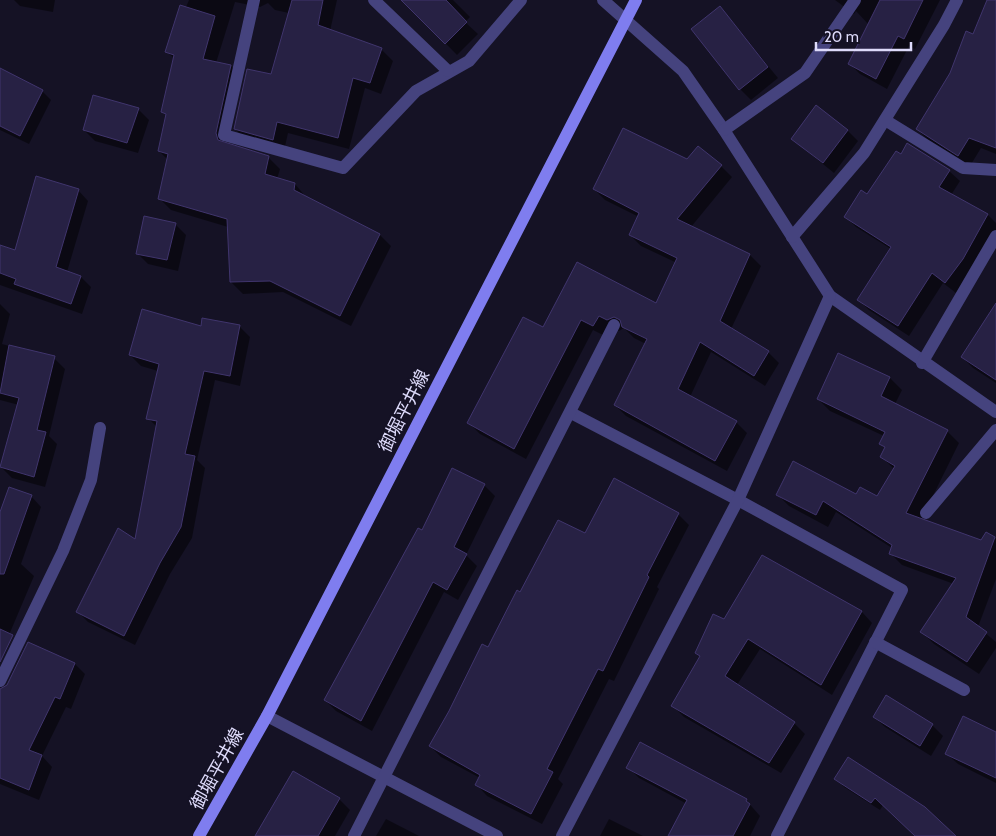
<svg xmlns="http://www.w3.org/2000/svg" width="996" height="836" font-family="Cabin,'Noto Sans JP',sans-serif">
<rect width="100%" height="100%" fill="#151225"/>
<g fill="#0007">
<path d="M14,0H55L53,12L20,6Z"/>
<path d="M189,0H337L330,31L381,49L393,61L381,94L365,88L349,149L288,133L284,151L247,141L235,129L272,76L289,13L275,10L268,3L260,7L235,2L216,63L231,66L242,78L228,146L268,157L280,169L277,179L295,184L306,197L380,235L391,246L351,326L283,292L243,294L231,282L228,227L171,210L159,198L168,160L159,151L167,116L162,112L175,59L167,52Z"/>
<path d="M403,0H453L470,17L465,22L478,34L457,55Z"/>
<path d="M835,0H940L915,49L909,46L887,89L860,74L849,63L869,25L856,11L854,14Z"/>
<path d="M989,0H996V154L981,148L970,166L928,140L917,129L973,35Z"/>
<path d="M720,7L778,78L751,100L740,89Z"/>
<path d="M0,70L42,91L51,100L29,144L0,130Z"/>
<path d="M138,109L149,120L138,153L95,141L84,130Z"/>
<path d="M847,130L858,141L834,173L792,139Z"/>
<path d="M687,161L721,166L732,177L691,227L750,255L761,266L731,329L768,352L779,363L765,386L711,352L690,397L736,422L747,433L727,471L626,416L615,405L646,344L634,338L624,328L619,331L610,326L605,336L593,330L526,459L480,434L469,423L544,329L578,263L656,304L677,263L641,246L630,235L639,217L605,200L594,189Z"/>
<path d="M949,171L960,181L951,195L988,215L996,223V230L974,270L956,293L943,283L909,336L869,310L859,300L891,249L856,227L846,217L867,196Z"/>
<path d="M78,190L88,201L67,272L81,277L91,287L82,314L0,285V246L16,252Z"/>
<path d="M175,224L186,235L178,271L148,264L137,253Z"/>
<path d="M0,304L10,314L2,344L54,358L65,369L49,436L57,444L45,487L12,478L1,467L19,405L0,400Z"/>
<path d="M239,326L250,337L240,386L215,380L197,460L205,468L192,538L170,574L135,645L88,622L78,612L136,541L157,427L148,418L158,371L141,366L130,355L202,328Z"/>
<path d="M996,332V383L973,368L962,357Z"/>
<path d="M839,354L890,378L902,390L895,404L947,431L959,443L921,520L981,542L994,538L996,539V579L978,627L996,642V648L979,674L934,644L922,632L954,584L902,565L890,553L892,548L836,512L828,527L789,506L777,494L877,498L894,469L881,456L886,449L880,443L884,436L830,411L818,399Z"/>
<path d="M453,470L484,485L495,496L466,555L477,566L458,600L444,592L372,731L336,711L325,700L422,532Z"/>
<path d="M31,496L41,507L21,564L34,576L6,642L0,639V515Z"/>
<path d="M678,514L689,525L657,587L659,589L614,681L609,679L558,779L563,784L542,824L487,796L477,785L480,778L441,757L430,746L521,593L586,535Z"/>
<path d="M762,557L862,612L872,623L832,695L760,649L737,685L794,723L805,734L781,773L684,717L673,706L701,657L697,653L725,621Z"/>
<path d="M75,664L85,674L71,709L66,707L42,756L52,767L39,800L0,784V712Z"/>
<path d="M874,717L932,725L943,736L931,756L885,727Z"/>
<path d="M996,734V783L958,764L947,754Z"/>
<path d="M640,744L746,800L760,816L750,836H669L687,804L639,778L628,767Z"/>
<path d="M293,773L339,799L350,810L335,836H255Z"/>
<path d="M836,778L924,808L917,836L883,805L880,810L844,787Z"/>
<path d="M386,819L419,836H376Z"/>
<path d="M609,819L643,836H600Z"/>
</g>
<g fill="#272144" stroke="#40356d">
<path d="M292,0H323L318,25L382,48L370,83L353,78L338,138L277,122L273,140L234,129L247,69L271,74Z"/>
<path d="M401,0H446L467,22L445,44Z"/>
<path d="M880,0H923L904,39L898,36L876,79L848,64Z"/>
<path d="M987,0H996V148L969,138L958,156L916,129L950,73L966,31L973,34Z"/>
<path d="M180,5L215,16L203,59L231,65L216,133L218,140L269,156L265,174L295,183L294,190L380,234L340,316L270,281L230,282L227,219L158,199L168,154L158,151L166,114L161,112L174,55L165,52Z"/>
<path d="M720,6L768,67L739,90L691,29Z"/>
<path d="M0,68L43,90L20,136L0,126Z"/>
<path d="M93,95L139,108L127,143L83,130Z"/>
<path d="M816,105L848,130L823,163L791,139Z"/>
<path d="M623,128L687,159L698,146L722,165L677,219L750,254L720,321L769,351L754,376L700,342L678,389L737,421L715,461L614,405L647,339L622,327L620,320L614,317L607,320L599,316L593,326L581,320L514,449L467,423L523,317L543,327L577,262L656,303L677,258L629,235L639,213L593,189Z"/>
<path d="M907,143L950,170L939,187L988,214L963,259L945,283L932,273L898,326L857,300L891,247L844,217L861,190L867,194L896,151L901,154Z"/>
<path d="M36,176L79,189L56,267L81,276L71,304L14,284L16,279L0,273V245L15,250Z"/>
<path d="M144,216L176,223L167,260L136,254Z"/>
<path d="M996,303V380L961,357Z"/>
<path d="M142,309L201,326L202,318L240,325L230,376L204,371L185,454L195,456L181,527L160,563L124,636L76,612L118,528L135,539L157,421L146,419L159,364L129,355Z"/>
<path d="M9,345L55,356L37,430L46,432L34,477L0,467L19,398L0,393Z"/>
<path d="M838,353L890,377L881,396L948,430L906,513L981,540L986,532L995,537L966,617L987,632L967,662L920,632L956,578L889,554L892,545L823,501L816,515L776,495L793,461L856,494L860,487L877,496L895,466L880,457L885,447L879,444L885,432L817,399Z"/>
<path d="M452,468L485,484L454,547L467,554L447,590L433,582L361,721L324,700L418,528L422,530Z"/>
<path d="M614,478L679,513L647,575L649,577L603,671L598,669L547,769L553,772L531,814L475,785L480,775L429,746L449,711L482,644L488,647L517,590L520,592L558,520L585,533Z"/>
<path d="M9,487L32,495L4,574H0V512Z"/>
<path d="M762,555L862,611L821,685L748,639L725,676L795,722L769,763L671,706L700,656L695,653L713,614L724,619Z"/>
<path d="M0,629L13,635L0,662Z"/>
<path d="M28,642L75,663L60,699L55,697L29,750L42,755L29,790L0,778V689L7,685Z"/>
<path d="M886,695L933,724L920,746L873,717Z"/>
<path d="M963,716L996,732V778L945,754Z"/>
<path d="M640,742L747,799L746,801L750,804L733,836H668L687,800L626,768Z"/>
<path d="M848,757L925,807L956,836H915L875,798L871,803L834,779Z"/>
<path d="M293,771L340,798L318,836H255Z"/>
</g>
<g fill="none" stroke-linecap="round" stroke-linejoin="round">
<path stroke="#45437e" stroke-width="12" d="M926,513L996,430"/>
<g stroke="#45437e" stroke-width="12">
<path d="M254,0L224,135L343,168L416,91L469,61L521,0"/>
<path d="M374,0L448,71"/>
<path d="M603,0L683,71L724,130L830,296L996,412"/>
<path d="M885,120L963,168L996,170"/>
<path d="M724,130L805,73L855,0"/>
<path d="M792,237L864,153L944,25L957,0"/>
<path d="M922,363L996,236"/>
<path d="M571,413L738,500L902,590L777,836"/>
<path d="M875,642L964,690"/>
<path d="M0,681L63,551L91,480L100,428"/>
<path d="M267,716L497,836"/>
<path d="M354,836L614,325"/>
<path d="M562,836L738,500L830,296"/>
</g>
<path stroke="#7f7def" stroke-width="12" d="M199,836L267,716L636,0"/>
</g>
<g text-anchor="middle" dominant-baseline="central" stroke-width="4" stroke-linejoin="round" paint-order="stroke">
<g font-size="18" fill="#dedbfb" stroke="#151225">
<text transform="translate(404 411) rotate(-63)">御堀平井線</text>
<text transform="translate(217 769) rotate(-61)">御堀平井線</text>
</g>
</g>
<path d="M816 42v8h95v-8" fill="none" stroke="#dedbfb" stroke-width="2.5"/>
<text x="824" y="42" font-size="15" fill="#dedbfb" stroke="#151225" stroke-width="4" paint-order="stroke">20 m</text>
</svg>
